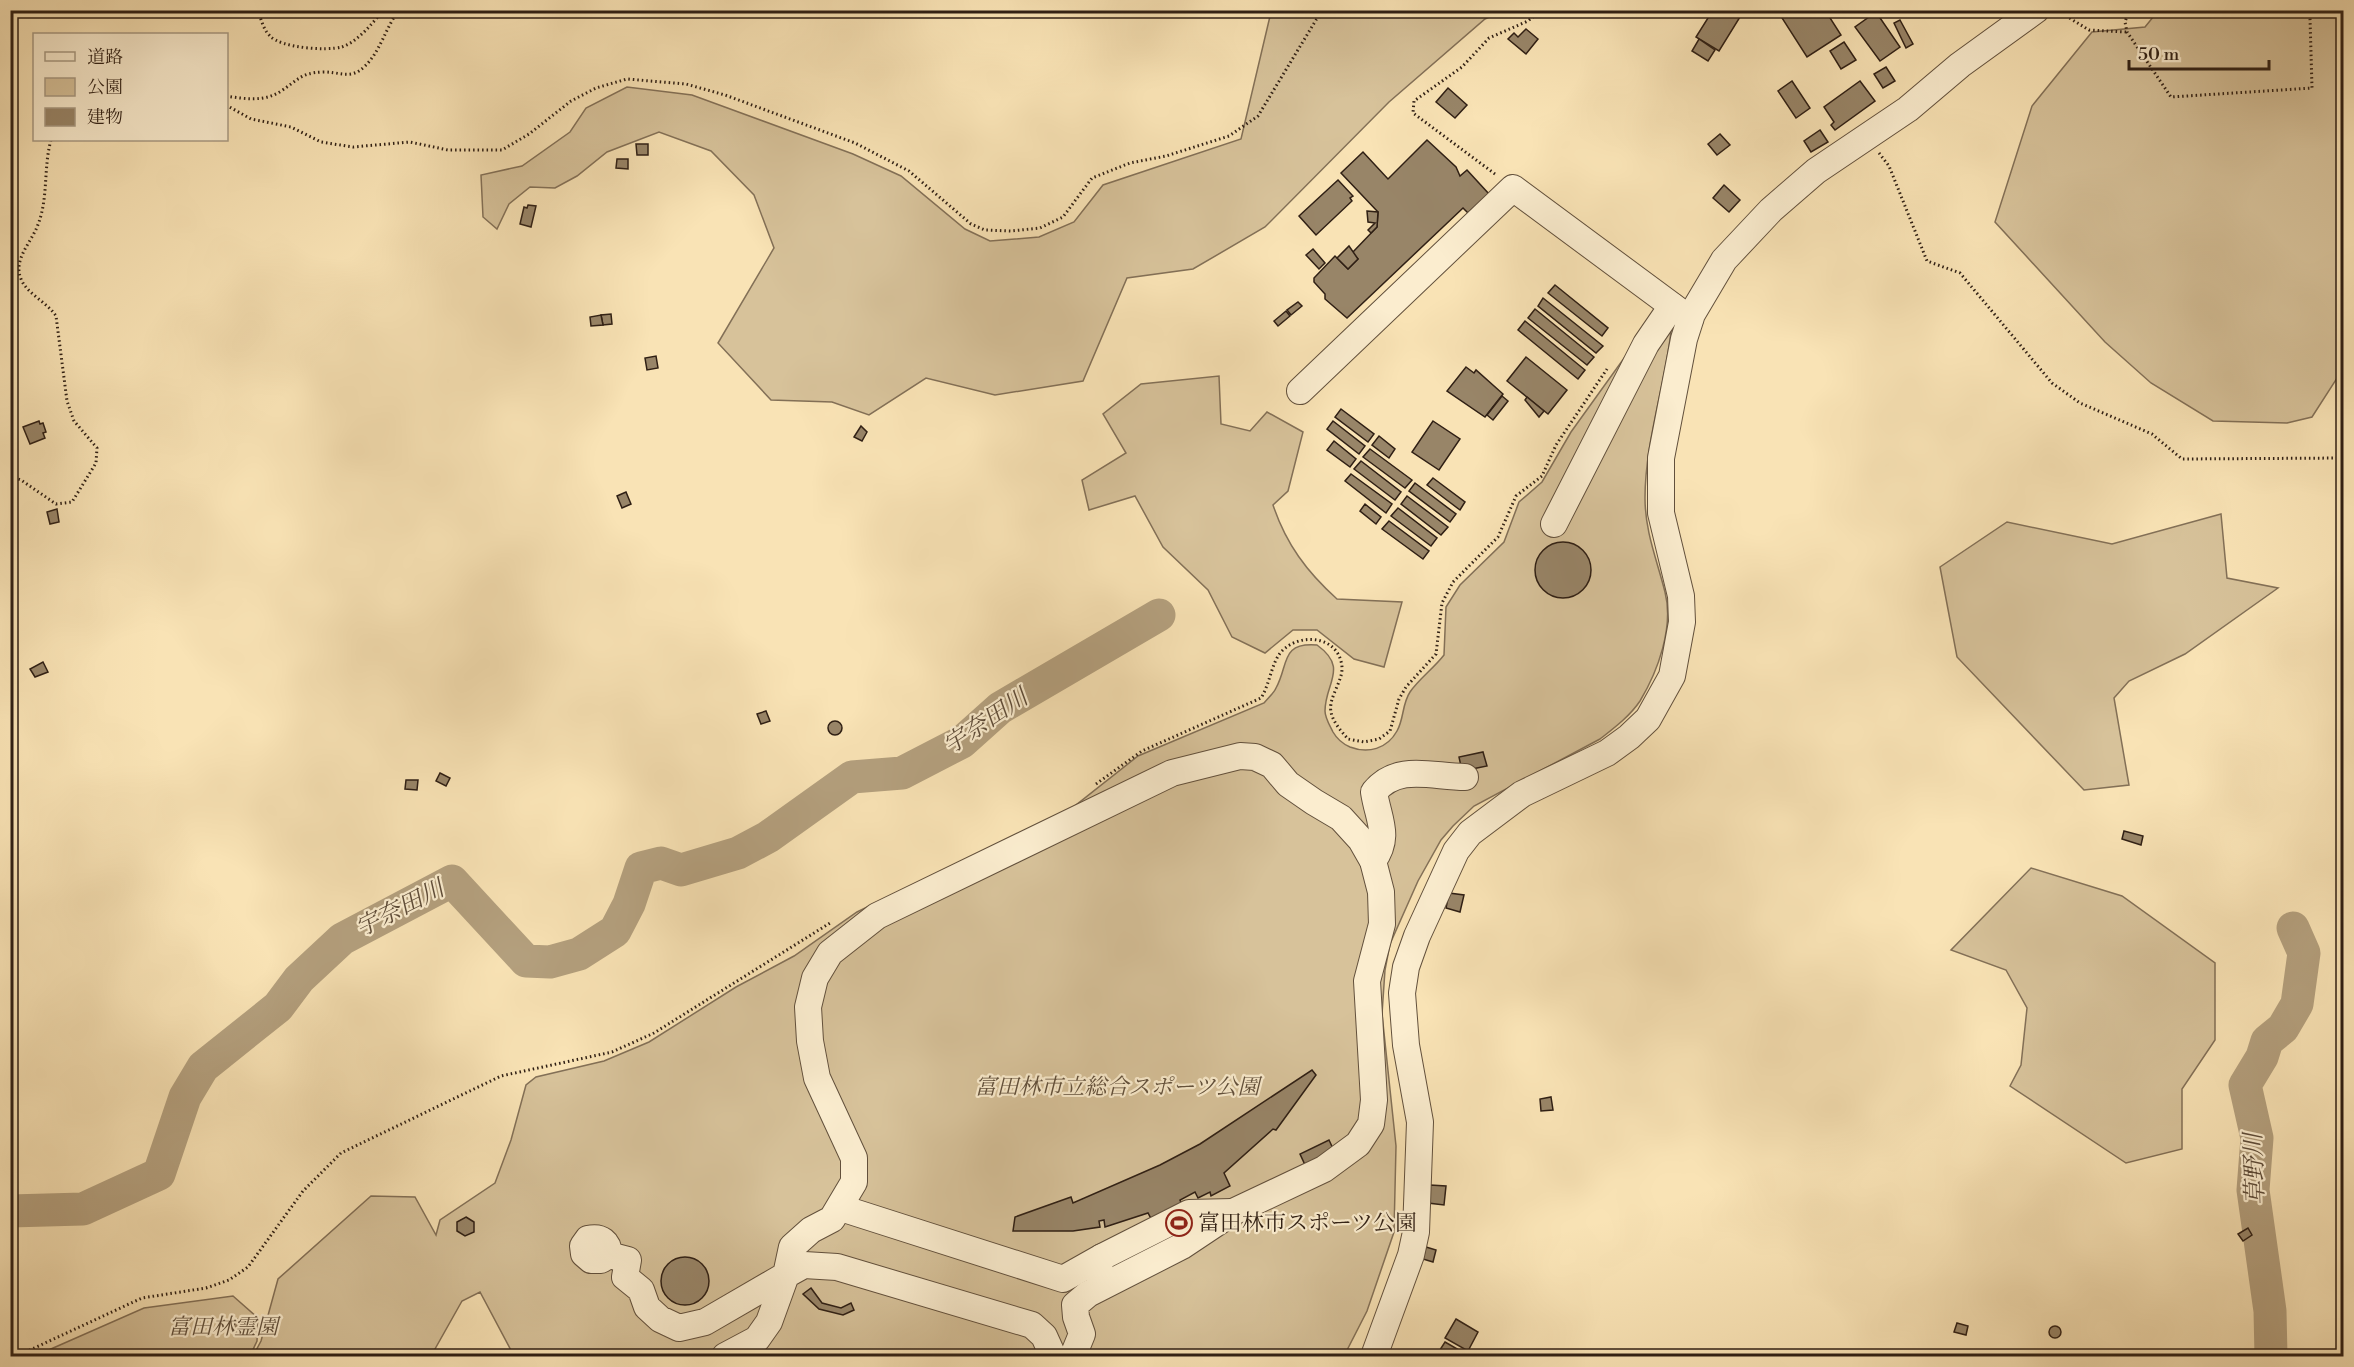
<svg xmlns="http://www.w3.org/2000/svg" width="2354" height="1367" font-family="'Libre Bodoni','Noto Serif JP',serif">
<rect width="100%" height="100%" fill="#f9e3b5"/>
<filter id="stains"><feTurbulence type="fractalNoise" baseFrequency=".00333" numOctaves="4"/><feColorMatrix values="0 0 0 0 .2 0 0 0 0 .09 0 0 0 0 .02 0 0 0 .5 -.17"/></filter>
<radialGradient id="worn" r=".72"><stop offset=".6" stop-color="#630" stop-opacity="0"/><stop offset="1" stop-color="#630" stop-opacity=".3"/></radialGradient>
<g fill="#d7c29a" stroke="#837057" stroke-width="1.5">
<path d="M1277,11H1502L1485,19L1389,102L1265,227L1193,269L1127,278L1083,381L995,395L926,378L869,415L832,402L771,400L718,343L774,248L754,195L711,151L659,132L607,152L577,176L555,188L530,187L509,204L497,229L483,217L481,175L522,166L570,132L586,108L627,87L692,95L853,154L901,176L965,229L990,241L1039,237L1074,222L1103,185L1241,139L1271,12Z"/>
<path d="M2158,11H2343V387L2337,378L2312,417L2287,423L2213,421L2151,383L2105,342L1995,222L2032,106L2092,32L2145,27Z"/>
<path d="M1671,331C1665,386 1645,442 1645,498C1645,532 1657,560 1665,592C1674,627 1658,671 1640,701C1630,716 1614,728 1600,739L1474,806L1453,826L1441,840L1418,881L1390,944L1385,970L1382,1014L1396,1146L1394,1232L1367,1311L1344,1356H514L480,1292L462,1301L431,1356H253L261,1341L278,1279L371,1196L415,1197L436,1235L440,1220L495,1183L511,1140L526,1085L536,1077L604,1061L649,1042L736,987L794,956L857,912L1072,808L1138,756L1264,703C1268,698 1274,693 1276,688C1289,665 1280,642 1317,645C1349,668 1325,683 1325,711C1325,718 1330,726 1333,732C1337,739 1343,744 1350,747C1368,754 1387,749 1397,731C1404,719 1402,704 1410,692C1419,679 1434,668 1444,655L1446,607L1460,585L1504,542L1519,502L1542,482L1571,432L1627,354L1663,333Z"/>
<path d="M1219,376L1221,424L1250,431L1267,412L1303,432L1288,491L1273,505C1286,544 1307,572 1337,599L1402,602L1384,667L1354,659L1317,630H1293L1265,653L1232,637L1208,590L1163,547L1135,496L1089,510L1082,480L1126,453L1103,414L1141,384Z"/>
<path d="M2221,514L2227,578L2278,588L2185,654L2129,681L2114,698L2129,785L2084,790L1957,657L1940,567L2007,522L2112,544Z"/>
<path d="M2031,868L2122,896L2215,963V1040L2182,1089V1149L2126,1163L2010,1086L2021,1065L2027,1008L2006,970L1951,950Z"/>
<path d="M233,1296L258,1318L257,1341L250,1356H35L144,1308Z"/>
</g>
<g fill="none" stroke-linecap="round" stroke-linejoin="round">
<g stroke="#b4a07e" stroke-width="33">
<path d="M10,1211L83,1209L159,1174L185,1097L203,1067L278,1007L299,979L342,939L452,881L526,961L550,962L579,954L615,931L629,904L641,868L661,863L681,870L738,853L768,837L852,777L902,773L962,742L1000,708L1159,615"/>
<path d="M2271,1356L2270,1311L2253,1190L2257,1138L2245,1085L2262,1057L2267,1041L2283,1028L2297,1004L2304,953L2293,928"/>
</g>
</g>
<g fill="#988568" stroke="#2f1f14" stroke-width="1.5">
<path d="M1713,10H1729L1740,17L1719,51L1696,37Z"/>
<path d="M1777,10H1825L1841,35L1807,57Z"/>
<path d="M1876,12L1900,47L1880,61L1855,27Z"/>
<path d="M1900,20L1913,44L1906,48L1894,23Z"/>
<path d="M1526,29L1538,39L1526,54L1508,39L1514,33L1518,37Z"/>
<path d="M1699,39L1715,50L1708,61L1692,51Z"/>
<path d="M1844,42L1856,60L1841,69L1830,51Z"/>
<path d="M1886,67L1895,81L1883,88L1874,74Z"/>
<path d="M1792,81L1810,108L1796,118L1778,91Z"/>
<path d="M1860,81L1875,101L1835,130L1831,125L1834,122L1824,107Z"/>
<path d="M1448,88L1467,105L1455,118L1436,102Z"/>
<path d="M1820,130L1828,142L1811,152L1804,141Z"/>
<path d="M1720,134L1730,145L1717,155L1708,144Z"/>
<path d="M1427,140L1456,167L1460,176L1467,170L1489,194L1468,213L1463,208L1347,318L1325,299V294L1314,282V278L1335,256L1348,269L1358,259L1352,253L1377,227L1378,212L1341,173L1363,152L1388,179Z"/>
<path d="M636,144H648V155H637Z"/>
<path d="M617,159H628V169L616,168Z"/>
<path d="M1338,180L1353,196L1350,198L1352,201L1316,235L1299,216Z"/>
<path d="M1724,185L1740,200L1729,212L1713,198Z"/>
<path d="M528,205L536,206L531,227L520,224L524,207L527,208Z"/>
<path d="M1367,211L1378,212L1377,227L1371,233L1368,230L1375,223L1368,222Z"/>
<path d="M1349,246L1358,259L1348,269L1337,258Z"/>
<path d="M1313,249L1325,263L1319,269L1306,255Z"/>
<path d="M1555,285L1608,328L1602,336L1548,293Z"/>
<path d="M1543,298L1603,346L1596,353L1538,306Z"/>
<path d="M1298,302L1302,306L1291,315L1287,310Z"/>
<path d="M1535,309L1594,357L1587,365L1528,318Z"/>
<path d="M1286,311L1290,316L1278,326L1274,321Z"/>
<path d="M611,314L612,324L603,325L601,315Z"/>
<path d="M601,315L603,325L591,326L590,317Z"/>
<path d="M1525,321L1585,370L1578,379L1518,330Z"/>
<path d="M656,356L658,368L647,370L645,358Z"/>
<path d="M1526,357L1567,390L1548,414L1507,381Z"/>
<path d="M1466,367L1474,373L1476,370L1503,394L1485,417L1447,391Z"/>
<path d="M1502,396L1508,401L1493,420L1487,415Z"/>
<path d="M1527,397L1544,411L1539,417L1525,400Z"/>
<path d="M1341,409L1374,434L1368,442L1335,417Z"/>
<path d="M39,421L40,424L43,423L46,432L43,433L45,438L30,444L23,427Z"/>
<path d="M1333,421L1365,446L1359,454L1327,429Z"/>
<path d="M1433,421L1460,439L1439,470L1412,452Z"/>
<path d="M861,426L867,432L862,441L854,437Z"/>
<path d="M1379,436L1395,449L1389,458L1372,445Z"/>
<path d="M1334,441L1356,459L1350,467L1327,450Z"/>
<path d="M1370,449L1412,480L1405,488L1363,457Z"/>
<path d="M1361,461L1401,492L1395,500L1354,469Z"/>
<path d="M1351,474L1392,504L1386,513L1345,481Z"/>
<path d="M1433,478L1465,502L1460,510L1427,485Z"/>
<path d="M1415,483L1456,514L1450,522L1409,491Z"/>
<path d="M626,492L631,504L622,508L617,496Z"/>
<path d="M1407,496L1448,527L1441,535L1401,504Z"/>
<path d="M1365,504L1381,517L1376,524L1360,511Z"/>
<path d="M1398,508L1437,538L1431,546L1391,516Z"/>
<path d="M57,509L59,522L50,524L47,512Z"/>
<path d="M1389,521L1429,551L1423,559L1382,529Z"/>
<circle cx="1563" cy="570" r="28"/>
<path d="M43,662L48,672L35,677L30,669Z"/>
<path d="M766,711L770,721L761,724L757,714Z"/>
<circle cx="835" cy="728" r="7"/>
<path d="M1483,752L1487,766L1462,771L1459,757Z"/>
<path d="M440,773L450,778L446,786L436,781Z"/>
<path d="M406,780H418L417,790L405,789Z"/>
<path d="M2124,831L2143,836L2141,845L2122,839Z"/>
<path d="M1449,893L1464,895L1460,912L1446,908Z"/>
<path d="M1312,1070L1316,1075L1276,1130L1273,1129L1224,1173L1230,1186L1211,1196L1210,1192L1198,1198L1195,1192L1180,1200L1182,1205L1155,1226L1148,1213L1105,1227L1104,1220L1099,1221L1100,1227L1073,1231H1013L1015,1217L1071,1197L1073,1203L1160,1165L1200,1144Z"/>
<path d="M1551,1097L1553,1110L1541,1111L1540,1099Z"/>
<path d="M1329,1140L1335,1153L1306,1167L1300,1154Z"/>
<path d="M1430,1185L1446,1186L1444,1205L1428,1203Z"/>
<path d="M466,1217L474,1222V1232L465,1236L457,1231V1222Z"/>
<path d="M2248,1228L2252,1235L2243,1241L2238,1234Z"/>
<path d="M1426,1247L1436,1250L1433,1262L1423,1259Z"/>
<circle cx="685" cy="1281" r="24"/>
<path d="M811,1288L822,1303L841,1308L851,1303L854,1310L843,1315L819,1309L803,1294Z"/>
<path d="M237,1319L247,1326L241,1336L231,1329Z"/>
<path d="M1456,1319L1478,1332L1468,1351L1445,1338Z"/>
<path d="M1957,1323L1968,1326L1966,1335L1954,1332Z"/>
<circle cx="2055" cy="1332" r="6"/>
<path d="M1445,1342L1466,1354L1465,1356H1436Z"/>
</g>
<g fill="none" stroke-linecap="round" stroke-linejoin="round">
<defs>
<g id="minor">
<path d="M1300,391L1513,188L1690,319"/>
<path d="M1554,524L1646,344L1672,306"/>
<path d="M1373,861C1391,836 1378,819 1374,792C1398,763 1432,777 1465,777"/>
<path d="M841,1208L1063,1279L1102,1257"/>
<path d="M609,1255C609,1242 601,1236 588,1239L583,1246L584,1254L591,1260H601L609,1255L628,1260L625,1277L641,1290L647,1307L660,1319L679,1328L705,1322L786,1275L792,1247L811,1230L832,1219L854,1182V1158L817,1078L810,1041L808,1007L815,978L830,953L877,916L1172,773L1240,756L1255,757L1272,765L1288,784L1314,802L1341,818L1361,840L1373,861L1381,892L1382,924L1367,981L1374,1100L1371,1124L1358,1144L1324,1169L1233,1212L1182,1246L1088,1294L1075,1305L1076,1317L1082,1334L1073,1356"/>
<path d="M1097,1272L1102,1257L1189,1213L1233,1212"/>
<path d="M725,1356L757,1339L769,1322L786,1275L804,1265L837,1267L1032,1325L1044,1336L1053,1356"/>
<path d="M1374,1356L1411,1255L1416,1232L1420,1122L1406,1045L1402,993L1406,967L1417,936L1456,851L1470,833L1522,794L1607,753L1629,737L1648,719L1672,676L1682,622L1681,596L1661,513V458L1684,339L1692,314L1724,260L1771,210L1816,171L1908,109L1960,65L2036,10"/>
</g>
</defs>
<use href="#minor" stroke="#62503c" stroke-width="28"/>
<g stroke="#2f1f14" stroke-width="3" stroke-dasharray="1.5 3" stroke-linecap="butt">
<path d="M258,10C261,19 263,29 270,36C281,48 326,51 342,47C359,41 372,23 384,10"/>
<path d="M503,10L518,13L523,10"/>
<path d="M2129,10L2125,22L2127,32L2171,97L2312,88L2310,18L2313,10"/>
<path d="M2058,11L2089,30L2127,32"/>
<path d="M226,96C245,99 265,102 281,91C297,81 300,73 322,72C339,71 350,81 365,66C380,52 386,27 399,10"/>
<path d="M226,105L251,119L291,127L321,142L353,147L410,142L448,150H502L529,134L571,101L596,88L627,79L686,84L725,95L855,143L909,171L971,224L985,230L1011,231L1040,228L1063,217L1092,178L1130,163L1166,156L1229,136L1258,116L1316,20L1327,10"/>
<path d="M1879,153L1889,166L1927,261L1960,273L2052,383L2080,403L2152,434L2182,459L2344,458"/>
<path d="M1495,174L1413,113L1414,101L1462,67L1489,38L1528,21L1541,10"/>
<path d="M10,476L21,480L56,504L72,502L96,463L97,448L74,421L67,401L56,316C47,302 27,294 21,279C13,260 30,244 37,227C49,199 43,168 51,140"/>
<path d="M1096,784L1142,751L1261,698C1270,684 1271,664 1281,652C1299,632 1339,635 1342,667C1343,681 1328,698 1331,712C1333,722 1341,731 1348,739L1364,742L1379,739L1390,731L1399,699L1406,687L1436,654L1442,603L1453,582L1498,537L1516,496L1542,476L1556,445L1607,369"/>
<path d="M17,1356L142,1298L206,1288L229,1280L248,1267L303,1191L341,1153L501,1076L612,1052L654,1033L830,923"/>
</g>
<use href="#minor" stroke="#fbedcf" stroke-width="26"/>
</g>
<defs>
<symbol id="stadium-ring" viewBox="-11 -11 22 22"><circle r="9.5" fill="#fbedcf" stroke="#8f2418" stroke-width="1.5"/><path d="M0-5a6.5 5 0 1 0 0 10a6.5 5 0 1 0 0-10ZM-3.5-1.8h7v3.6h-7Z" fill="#8f2418"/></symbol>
</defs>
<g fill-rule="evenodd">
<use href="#stadium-ring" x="1164" y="1208" width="30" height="30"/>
</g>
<g text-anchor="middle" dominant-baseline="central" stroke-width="4.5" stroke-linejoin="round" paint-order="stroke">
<g font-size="22" font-style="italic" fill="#61503c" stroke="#fbedcf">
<text x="1117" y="1087">富田林市立総合スポーツ公園</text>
<text x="223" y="1327">富田林霊園</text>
</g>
<g font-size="22" fill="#2f1f14" stroke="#fbedcf" text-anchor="start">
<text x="1198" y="1223">富田林市スポーツ公園</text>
</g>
<g font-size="24" font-style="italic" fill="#5e4c39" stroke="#fbedcf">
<text transform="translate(986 722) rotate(-34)">宇奈田川</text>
<text transform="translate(400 909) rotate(-27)">宇奈田川</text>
<text transform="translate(2255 1169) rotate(-92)">草野川</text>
</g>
</g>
<rect width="2354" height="1367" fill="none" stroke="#f9e3b5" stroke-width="36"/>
<rect x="12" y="12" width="2330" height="1343" fill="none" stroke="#2f1f14" stroke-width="3"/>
<rect x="18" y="18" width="2318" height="1331" fill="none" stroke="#2f1f14" stroke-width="1.5"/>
<rect x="33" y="33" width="195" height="108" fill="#fbedcf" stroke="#a99b84" stroke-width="1.5"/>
<rect x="45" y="52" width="30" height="9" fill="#fbedcf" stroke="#a99b84" stroke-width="1.5"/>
<text x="87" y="63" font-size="18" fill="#2f1f14">道路</text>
<rect x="45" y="78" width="30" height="18" fill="#d7c29a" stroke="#a99b84" stroke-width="1.5"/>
<text x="87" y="93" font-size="18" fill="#2f1f14">公園</text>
<rect x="45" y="108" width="30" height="18" fill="#988568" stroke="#a99b84" stroke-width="1.5"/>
<text x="87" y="123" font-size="18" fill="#2f1f14">建物</text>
<path d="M2129 60v9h140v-9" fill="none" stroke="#2f1f14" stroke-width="3"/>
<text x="2138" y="60" font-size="18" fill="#2f1f14" stroke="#fbedcf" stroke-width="4.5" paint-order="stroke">50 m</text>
<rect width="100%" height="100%" filter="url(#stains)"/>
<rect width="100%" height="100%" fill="url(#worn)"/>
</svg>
